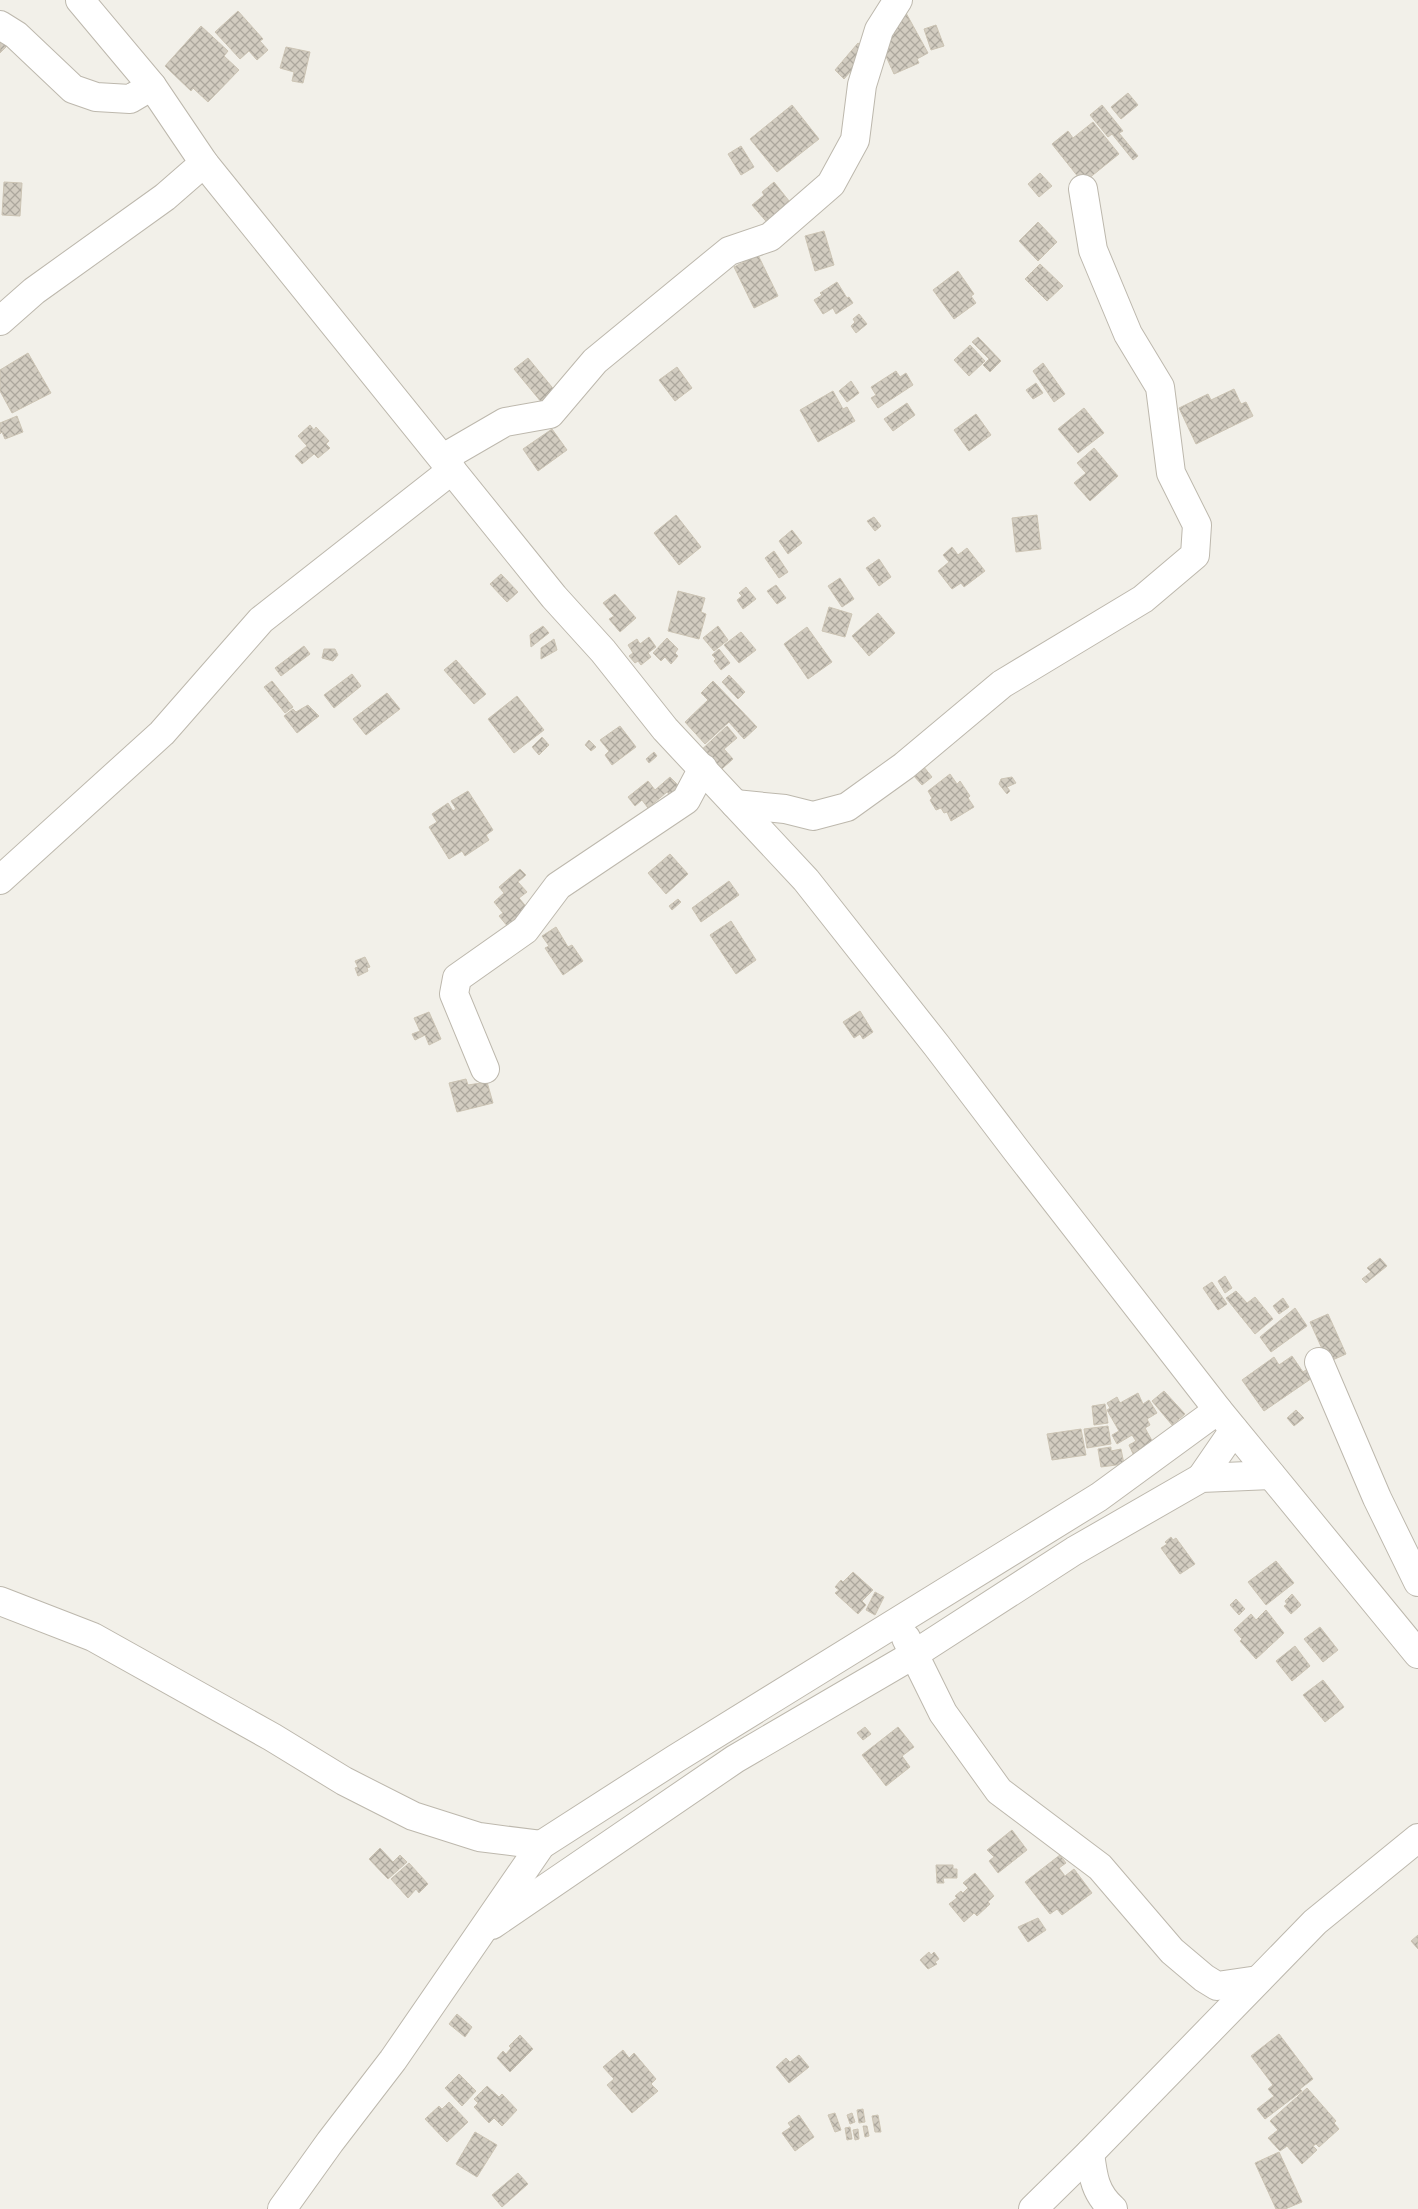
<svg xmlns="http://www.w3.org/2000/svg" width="1418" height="2209" font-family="Montserrat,sans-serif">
<defs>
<pattern id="building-cross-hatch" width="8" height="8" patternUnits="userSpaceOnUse" patternTransform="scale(1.25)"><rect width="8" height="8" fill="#d2ccc0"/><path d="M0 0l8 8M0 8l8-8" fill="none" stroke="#aca79d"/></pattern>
</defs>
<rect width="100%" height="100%" fill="#f2f0e9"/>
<g fill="url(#building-cross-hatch)" stroke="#ccc4b4">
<path d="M238,11L263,39L260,41L268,50L257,60L249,51L240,59L215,32Z"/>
<path d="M906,13L928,53L917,59L919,63L894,74L879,41L894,35L887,23Z"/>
<path d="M936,25L944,46L931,50L924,29Z"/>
<path d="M201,26L228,51L224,56L239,70L208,102L193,88L191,91L165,66Z"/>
<path d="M0,35L9,44L0,53Z"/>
<path d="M858,43L868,51L844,79L835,70Z"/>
<path d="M286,47L310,52L303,83L292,81L294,72L280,68Z"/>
<path d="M1128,93L1138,105L1121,119L1111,107Z"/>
<path d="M792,105L819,139L777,172L750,139Z"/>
<path d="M1102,105L1123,131L1119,133L1138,156L1133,160L1112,134L1108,137L1090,115Z"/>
<path d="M1093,122L1119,154L1083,183L1052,144L1068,131L1073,138Z"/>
<path d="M741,146L754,167L741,175L728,154Z"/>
<path d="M1040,173L1052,186L1039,197L1028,184Z"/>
<path d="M4,182L22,183L20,216L2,215Z"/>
<path d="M774,182L797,211L771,227L752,205L764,195L762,192Z"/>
<path d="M1038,222L1057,242L1038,261L1019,241Z"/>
<path d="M824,231L834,265L815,271L805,236Z"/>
<path d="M758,255L778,296L754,308L734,267Z"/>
<path d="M1040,264L1063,286L1047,301L1025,279Z"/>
<path d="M958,271L974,294L971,296L976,303L954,319L933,290Z"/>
<path d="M837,282L847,298L849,297L853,303L836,314L833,308L823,314L814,300L822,295L820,293Z"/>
<path d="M859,314L867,324L856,333L851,326L855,322L853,319Z"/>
<path d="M978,337L1001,361L990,372L983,365L989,359L972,342Z"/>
<path d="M970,345L985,361L969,376L954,360Z"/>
<path d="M28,353L51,393L12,413L0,391V370Z"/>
<path d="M528,358L556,392L542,403L514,369Z"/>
<path d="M1043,363L1065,394L1054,402L1033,371Z"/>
<path d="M677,367L692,388L675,401L659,380Z"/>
<path d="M896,371L900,377L906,373L913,385L878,408L871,398L876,395L871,387Z"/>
<path d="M851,381L859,393L847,402L839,391Z"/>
<path d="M1036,383L1043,393L1033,399L1026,390Z"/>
<path d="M1234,389L1241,404L1246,402L1253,416L1196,444L1179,408L1208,394L1211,400Z"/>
<path d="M833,391L843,409L847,407L855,421L818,442L800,410Z"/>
<path d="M907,403L915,415L893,431L884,419Z"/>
<path d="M1084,408L1104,433L1078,453L1058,429Z"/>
<path d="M976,414L991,435L969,451L954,430Z"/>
<path d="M17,416L23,432L5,439L2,432L0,434V423Z"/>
<path d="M310,425L314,430L316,427L329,441L326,444L330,448L318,458L314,454L302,464L295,456L307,446L298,436Z"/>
<path d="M552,429L567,450L538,471L523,449Z"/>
<path d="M1094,448L1118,476L1090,501L1074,483L1086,473L1077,463Z"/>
<path d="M676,515L701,547L679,565L654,533Z"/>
<path d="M1037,515L1041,549L1016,552L1012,518Z"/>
<path d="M874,517L881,526L875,531L867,521Z"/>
<path d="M792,530L802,543L788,554L779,541Z"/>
<path d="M952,547L958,555L967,548L985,571L964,587L961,583L952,589L938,571L949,562L943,555Z"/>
<path d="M774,551L788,572L779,578L765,558Z"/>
<path d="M879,559L891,577L879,586L866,568Z"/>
<path d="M501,574L518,592L507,602L490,584Z"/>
<path d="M840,578L854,599L842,607L828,586Z"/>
<path d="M776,585L786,598L777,604L767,591Z"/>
<path d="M746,587L756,599L743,609L737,600L742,596L739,593Z"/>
<path d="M678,591L705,598L701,612L706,614L699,639L668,631Z"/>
<path d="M615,594L636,618L620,632L609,619L614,616L603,603Z"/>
<path d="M829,607L852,614L845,637L822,631Z"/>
<path d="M878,613L895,633L869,656L852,636Z"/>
<path d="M543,626L549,633L531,647L530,635Z"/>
<path d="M718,626L728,640L714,651L703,638Z"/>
<path d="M807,627L832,662L808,679L784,644Z"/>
<path d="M741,632L756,650L739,663L724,645Z"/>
<path d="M649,637L656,647L648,653L651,657L641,665L638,661L635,663L629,656L633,653L628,645L637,639L640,644Z"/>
<path d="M667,638L678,649L675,653L678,656L671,664L665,657L661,661L653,653Z"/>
<path d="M554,639L557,650L541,659V648Z"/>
<path d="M304,646L310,654L281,676L275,668Z"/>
<path d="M324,649H335L338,655L333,661L322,658Z"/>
<path d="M719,649L730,663L721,670L714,661L716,659L712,655Z"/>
<path d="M456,660L486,694L474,704L444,670Z"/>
<path d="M352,674L361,686L334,708L324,695Z"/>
<path d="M729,675L745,692L738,699L722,682Z"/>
<path d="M272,681L293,707L285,713L264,687Z"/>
<path d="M713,681L757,727L744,739L729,722L705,744L685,722L708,700L701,693Z"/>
<path d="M387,693L400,709L366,735L353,719Z"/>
<path d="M517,696L544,730L514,753L488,719Z"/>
<path d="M308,705L319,716L297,733L284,716L293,709L296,712Z"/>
<path d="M620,726L636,747L612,765L605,755L609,751L600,740Z"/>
<path d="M727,726L737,738L724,749L733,759L715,775L697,754Z"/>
<path d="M542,737L549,745L539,755L532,747Z"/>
<path d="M589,740L596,747L591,751L585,745Z"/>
<path d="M654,752L657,756L649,763L646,759Z"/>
<path d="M923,766L932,777L922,785L913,775Z"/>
<path d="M950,774L957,784L960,781L970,796L968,798L974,807L951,821L947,812L944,813L941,808L936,810L930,800L932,798L928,791Z"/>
<path d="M670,777L678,785L684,780L673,799L667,792L648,808L642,800L635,806L628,797L648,781L655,790Z"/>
<path d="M1012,777L1016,783L1007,787L1010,791L1007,794L999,784L1001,779Z"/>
<path d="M468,791L493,830L486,835L489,840L465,856L462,851L449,859L429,827L437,822L432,814L448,803L453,811L456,809L451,801Z"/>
<path d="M670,854L688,874L666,894L648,873Z"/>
<path d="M520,869L526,875L518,882L527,892L519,898L534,916L513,933L499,916L503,913L494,902L504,893L499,887Z"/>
<path d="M729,881L739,895L701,922L692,908Z"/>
<path d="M678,899L681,902L672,910L669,906Z"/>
<path d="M731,921L756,960L736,974L710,935Z"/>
<path d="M556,927L568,947L572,945L583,961L563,975L545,948L549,946L542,936Z"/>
<path d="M365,957L370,967L367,968L368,971L358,976L355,968L358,967L355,961Z"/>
<path d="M860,1011L873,1032L863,1039L860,1034L854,1038L843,1022Z"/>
<path d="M429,1012L441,1039L429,1045L425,1035L415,1040L412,1034L420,1031L414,1018Z"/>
<path d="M466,1079L468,1085L487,1082L493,1103L457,1112L449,1083Z"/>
<path d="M1380,1258L1387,1266L1366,1283L1362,1279L1371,1272L1367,1268Z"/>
<path d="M1225,1276L1232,1288L1225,1293L1218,1281Z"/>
<path d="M1212,1282L1227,1304L1218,1310L1203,1288Z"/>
<path d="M1236,1291L1247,1303L1255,1297L1273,1319L1255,1334L1226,1298Z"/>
<path d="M1283,1298L1289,1307L1279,1314L1273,1306Z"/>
<path d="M1295,1308L1307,1326L1271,1352L1260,1337Z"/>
<path d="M1328,1314L1346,1354L1328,1362L1310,1322Z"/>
<path d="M1292,1356L1303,1372L1309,1368L1315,1376L1264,1411L1242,1380L1274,1357L1279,1365Z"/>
<path d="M1164,1391L1185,1414L1172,1425L1152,1401Z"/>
<path d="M1138,1393L1143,1404L1149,1400L1157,1413L1147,1419L1150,1425L1145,1428L1155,1446L1135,1458L1129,1445L1136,1441L1132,1435L1117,1444L1112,1435L1119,1431L1107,1410L1110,1408L1107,1403L1117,1397L1120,1403Z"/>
<path d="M1105,1404L1108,1423L1094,1425L1092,1406Z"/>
<path d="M1296,1410L1304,1418L1294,1426L1287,1418Z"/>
<path d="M1108,1426L1111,1444L1087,1448L1084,1429Z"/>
<path d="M1081,1429L1086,1455L1052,1460L1047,1434Z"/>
<path d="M1111,1447V1451L1121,1449L1124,1464L1101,1467L1098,1449Z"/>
<path d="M1171,1537L1173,1540L1176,1538L1195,1564L1180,1574L1161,1548L1167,1544L1165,1542Z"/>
<path d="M1276,1561L1294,1583L1266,1605L1248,1582Z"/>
<path d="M853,1572L873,1590L862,1601L866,1605L858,1614L835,1593L839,1590L835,1587L841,1580L843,1582Z"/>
<path d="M875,1592L884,1597L875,1615L866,1610Z"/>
<path d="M1292,1594L1301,1605L1291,1614L1284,1606L1287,1604L1285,1601Z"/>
<path d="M1236,1599L1245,1609L1239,1615L1230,1605Z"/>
<path d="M1266,1610L1284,1633L1256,1659L1240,1641L1242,1639L1234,1630L1251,1614L1256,1620Z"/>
<path d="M1320,1627L1338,1650L1323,1662L1304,1639Z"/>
<path d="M1295,1646L1310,1666L1292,1681L1276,1661Z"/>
<path d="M1323,1680L1344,1707L1325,1722L1303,1695Z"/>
<path d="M865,1727L871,1734L863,1740L857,1733Z"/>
<path d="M898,1727L914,1747L902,1756L910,1767L886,1786L862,1755Z"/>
<path d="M1012,1830L1027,1850L998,1873L989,1861L994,1857L987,1850Z"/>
<path d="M380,1848L393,1862L400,1855L407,1862L388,1879L369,1859Z"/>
<path d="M1060,1855L1066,1863L1059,1868L1065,1876L1074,1869L1092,1893L1062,1915L1057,1909L1050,1914L1025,1882Z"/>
<path d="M409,1863L428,1884L419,1893L416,1889L408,1898L391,1879Z"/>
<path d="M936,1865H953V1869H957V1878H943L944,1883H937Z"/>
<path d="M975,1873L994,1896L988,1902L990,1904L977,1916L974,1913L964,1922L949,1904L957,1898L955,1896L961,1891L963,1893L968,1888L963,1883Z"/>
<path d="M1038,1918L1046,1930L1028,1942L1018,1927Z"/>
<path d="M1418,1935V1949L1411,1941Z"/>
<path d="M929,1952L931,1955L934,1952L939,1959L935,1962L937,1964L928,1969L920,1960Z"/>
<path d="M457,2014L472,2027L465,2037L449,2024Z"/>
<path d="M1279,2034L1313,2079L1300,2089L1302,2091L1265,2119L1257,2109L1274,2096L1268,2089L1273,2085L1251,2056Z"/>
<path d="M520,2035L533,2049L510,2072L497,2058L503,2051L506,2054L511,2048L509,2046Z"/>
<path d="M623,2050L629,2058L634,2053L656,2079L651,2084L658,2091L632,2113L607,2085L614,2079L603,2067Z"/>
<path d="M799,2055L809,2067L789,2083L776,2067L786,2058L790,2062Z"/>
<path d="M459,2074L476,2091L462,2106L445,2088Z"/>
<path d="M487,2086L499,2097L502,2094L517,2110L502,2126L494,2118L489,2123L474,2107L478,2103L474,2099Z"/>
<path d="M1307,2088L1336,2121L1334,2123L1339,2129L1319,2147L1316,2144L1313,2146L1317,2150L1302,2164L1287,2146L1280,2151L1268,2138L1278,2130L1270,2121Z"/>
<path d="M449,2102L468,2122L447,2142L425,2119L439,2106L442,2109Z"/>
<path d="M863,2109L865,2122L859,2123L857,2110Z"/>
<path d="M835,2113L841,2130L835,2132L828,2115Z"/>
<path d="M852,2113L855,2122L850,2124L847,2115Z"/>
<path d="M799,2115L814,2137L795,2151L782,2133L791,2127L788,2123Z"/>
<path d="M878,2115L881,2132H875L872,2116Z"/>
<path d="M863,2126H867L869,2136L865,2137Z"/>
<path d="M850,2127L852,2139L847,2140L845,2128Z"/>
<path d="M858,2129L859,2139L855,2140L853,2130Z"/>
<path d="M475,2132L497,2145L477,2177L456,2164Z"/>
<path d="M1279,2152L1302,2202L1285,2209H1276L1255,2163Z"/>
<path d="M518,2173L528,2184L502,2207L492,2195Z"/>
</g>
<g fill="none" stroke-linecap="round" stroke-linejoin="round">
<defs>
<g id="minor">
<path d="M80,0L152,86L204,163L554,597L603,651L665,729L806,880L937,1046L1016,1150L1218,1410L1418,1654"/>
<path d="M0,25L16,35L73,89L96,97L130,99L152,86"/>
<path d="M0,321L34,291L165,197L204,163"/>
<path d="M443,458L505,422L550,414L595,361L729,251L770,237L831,184L855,140L862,85L879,30L898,0"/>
<path d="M735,804L785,809L813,816L847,807L904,766L1002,684L1143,599L1195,555L1197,525L1171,473L1160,387L1128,334L1093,250L1083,189"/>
<path d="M0,880L162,733L261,620L452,470"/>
<path d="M485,1069L454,994L457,978L525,930L558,886L686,800L703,768"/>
<path d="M1319,1362L1377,1498L1418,1582"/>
<path d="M1201,1478L1234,1430"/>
<path d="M0,1601L93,1637L272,1737L344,1781L413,1816L479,1837L541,1845"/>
<path d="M906,1638L943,1713L999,1791L1100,1867L1172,1951L1204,1978L1217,1986L1258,1980"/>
<path d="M492,1925L735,1759L913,1655L1074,1551L1201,1478L1271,1475"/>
<path d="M1090,2153C1093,2177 1095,2193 1113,2209"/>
<path d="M282,2209L330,2142L393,2060L541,1845L675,1759L1099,1497L1218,1410"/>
<path d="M1033,2209L1090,2153L1315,1922L1418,1838"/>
</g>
</defs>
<use href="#minor" stroke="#bdb8ad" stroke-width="30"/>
<use href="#minor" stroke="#fff" stroke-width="28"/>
</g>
</svg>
